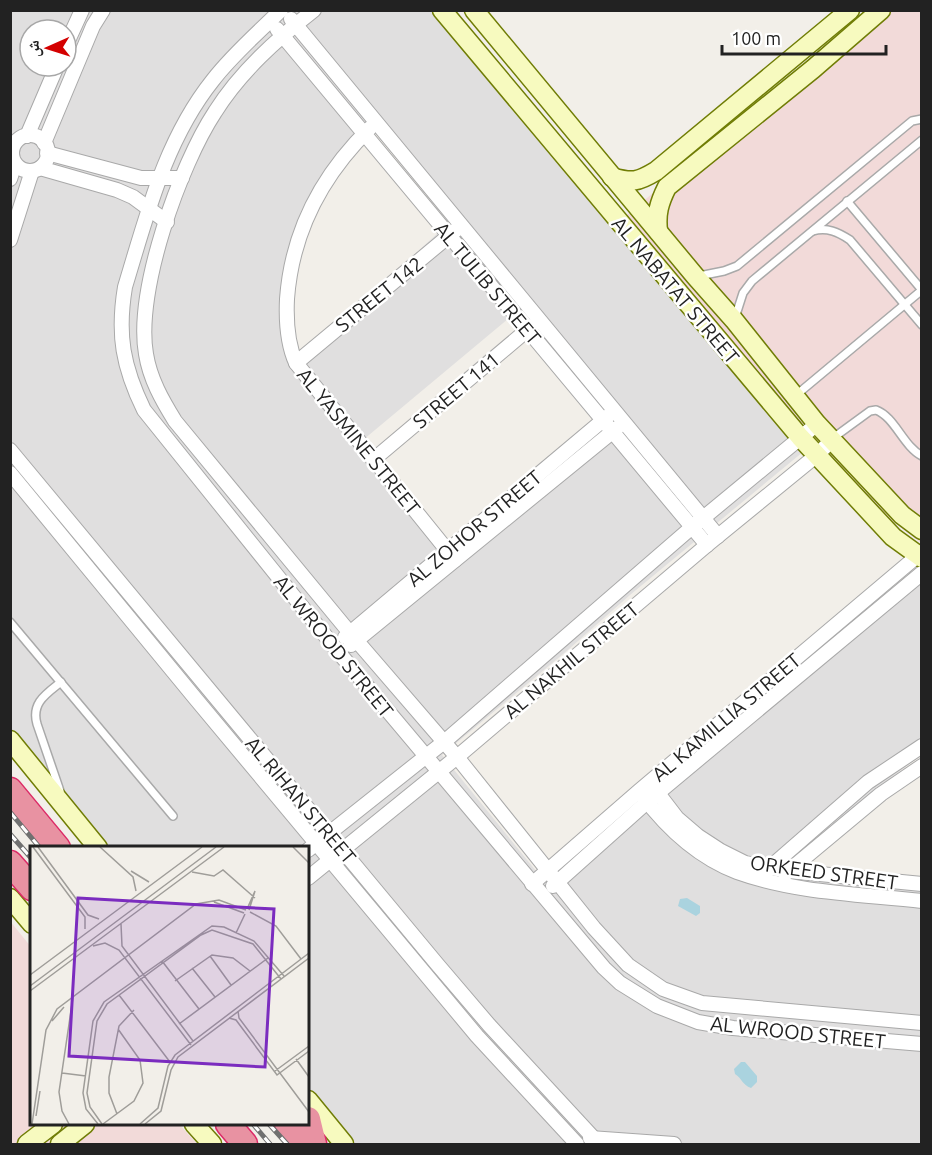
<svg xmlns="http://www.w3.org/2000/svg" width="932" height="1155" font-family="Ubuntu,'Noto Naskh Arabic',sans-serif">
<rect width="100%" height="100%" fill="#f2efe9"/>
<path fill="#e0dfdf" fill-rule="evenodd" d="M10,11H455L815,442L630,595L569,649L442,755L545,882L921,570V755L895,775L778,877L921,891V1144H336L308,1110V848L91,847L11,749ZM30,30H66V66H30ZM373,130L449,223L300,358L294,344L292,296L301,245L323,193ZM520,309L614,421L455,553L363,440Z"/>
<g fill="#f2dad9">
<path d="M865,11H921V543L887,517L815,442L626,216Z"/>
<path d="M10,921L31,947L32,1124H179L197,1144H11Z"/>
</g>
<g fill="#aad3df">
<path d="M687,898L700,906V913L696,916L678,906L680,899Z"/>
<path d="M741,1062H745L757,1076V1082L751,1088C742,1085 742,1078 735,1074L734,1069Z"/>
</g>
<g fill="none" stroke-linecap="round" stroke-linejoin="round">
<defs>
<g id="lane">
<path d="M847,201L922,290"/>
<path d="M813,231C827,227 838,232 850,240L922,325"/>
<path d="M699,276L724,271L737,266L912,121L922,119"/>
<path d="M735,318L743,293L752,281L922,140"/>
<path d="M795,396L922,290"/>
<path d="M833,438L870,411L876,410C895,417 903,446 922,456"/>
<path d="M10,622L173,816"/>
<path d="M60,791L37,724C31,703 46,694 61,682"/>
</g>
<g id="street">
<path d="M281,10C258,33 233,54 213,80C165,140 147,215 125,287C117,335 123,367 144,410L340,654L604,968L620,983L657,1006L698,1022L733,1028L922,1044"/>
<path d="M314,10C277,39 240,72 215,112C180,165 135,291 146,354C150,379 162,400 175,421L350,633L457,757L594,928L628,965L663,989L702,1003L922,1023"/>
<path d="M291,19L718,536"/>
<path d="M277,29L707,545"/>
<path d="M66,45L82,10"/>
<path d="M370,128C322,175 292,231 287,299C286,320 287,343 296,363L455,560"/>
<circle cx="30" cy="153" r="18"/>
<path d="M27,136L57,66"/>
<path d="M44,143L93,26L103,10"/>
<path d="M47,153L141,178H182"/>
<path d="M40,168L117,190L133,197L167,222"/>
<path d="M10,179L15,164"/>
<path d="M10,240L32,171"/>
<path d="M296,363L456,230"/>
<path d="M10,450L437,964L489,1025L599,1144"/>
<path d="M373,460L532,326"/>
<path d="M10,473L195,698L477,1036L577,1144"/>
<path d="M345,637L608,416"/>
<path d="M351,645L617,428"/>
<path d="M654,788L677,818L698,836L721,851L745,863L789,871L922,884"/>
<path d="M642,795C666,827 698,857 737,872C795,893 860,894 922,901"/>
<path d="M308,850L444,742L691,528L817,424"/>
<path d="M767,870L868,782L922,746"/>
<path d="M785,874L881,794L922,766"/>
<path d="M308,878L457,757L707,545L817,455L832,440"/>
<path d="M532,884L639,791L922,552"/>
<path d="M553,886L647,802L922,573"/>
<path d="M590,1138L674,1144"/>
</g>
<g id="secondary">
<path d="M442,10L800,437L893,537L922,558"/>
<path d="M474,10L695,276L734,320L817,424L902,515L922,530"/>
<path d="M612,177C632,183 638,182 656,171L850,10"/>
<path d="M658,231C656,214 659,203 667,187L813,69L881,10"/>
<path d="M10,740L98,848"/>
<path d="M10,898L32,924"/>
<path d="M308,1100L344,1144"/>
<path d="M194,1124L212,1144"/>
<path d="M27,1144L53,1124"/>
<path d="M60,1144L85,1124"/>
</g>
<g id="highway">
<path d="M10,790L58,848"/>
<path d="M10,863L32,888"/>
<path d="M308,1119L314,1144"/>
<path d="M228,1124L245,1144"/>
<path d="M287,1124L304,1144"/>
</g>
</defs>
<use href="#lane" stroke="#a9a9a9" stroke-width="10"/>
<use href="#street" stroke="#a9a9a9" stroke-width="16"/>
<use href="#secondary" stroke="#707d05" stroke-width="21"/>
<use href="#highway" stroke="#dc2a67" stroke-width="27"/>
<use href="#lane" stroke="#fff" stroke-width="7"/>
<use href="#street" stroke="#fff" stroke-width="14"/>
<use href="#secondary" stroke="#f7fabf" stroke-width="18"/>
<use href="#highway" stroke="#e892a2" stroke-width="24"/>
<defs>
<g id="rail">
<path d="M10,812L40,848"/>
<path d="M10,834L32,859"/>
<path d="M253,1124L270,1144"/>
<path d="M269,1124L287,1144"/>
</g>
</defs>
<use href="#rail" stroke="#707070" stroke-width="5"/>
<use href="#rail" stroke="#fff" stroke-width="3" stroke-dasharray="9" stroke-linecap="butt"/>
</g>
<g text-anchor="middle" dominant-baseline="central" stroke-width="5" stroke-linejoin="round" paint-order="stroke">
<g font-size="20" fill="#222" stroke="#fff">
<text transform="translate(488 283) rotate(50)">AL TULIB STREET</text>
<text transform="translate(676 290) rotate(50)">AL NABATAT STREET</text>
<text transform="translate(379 294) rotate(-39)">STREET 142</text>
<text transform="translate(456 390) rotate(-40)">STREET 141</text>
<text transform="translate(359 441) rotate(51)">AL YASMINE STREET</text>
<text transform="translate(474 528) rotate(-40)">AL ZOHOR STREET</text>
<text transform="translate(334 646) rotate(51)">AL WROOD STREET</text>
<text transform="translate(571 660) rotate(-40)">AL NAKHIL STREET</text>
<text transform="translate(726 717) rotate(-40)">AL KAMILLIA STREET</text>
<text transform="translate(301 800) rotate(50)">AL RIHAN STREET</text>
<text transform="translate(824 872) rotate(8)">ORKEED STREET</text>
<text transform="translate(798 1032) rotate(6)">AL WROOD STREET</text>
</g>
</g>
<g transform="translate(30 846)">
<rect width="279" height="279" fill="#f2efe9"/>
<path fill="none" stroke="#9f9d99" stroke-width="1.5" d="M3,1L55,71V83M8,1L58,69L69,73M70,1L103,31L106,45M263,1L279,17M101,25L119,36M162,26L184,30L193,24L225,52M184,56L214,67M217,63L225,45L219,64M220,66L246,80L271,113M91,78L92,100L163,195M206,87L215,68M63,100L75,97L89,104L161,199M180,110L201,139M132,115L169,163M162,122L185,151M0,129L172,1M145,135L182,109L203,112L220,125M0,140L186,1M0,145L194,1M89,149L140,216M208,165L209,172L279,266M199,172L206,174L247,229L279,205M22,175L34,161M149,178L238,112M266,213L279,231M245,225L279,200M32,227L56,230M87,268L79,247V231L89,180L104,164M6,270L10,245M2,278L16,184L27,163L166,58L189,54L216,64M39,278L32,265L29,246L43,151M68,278L56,263L53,247L63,175L74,156L182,80L194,81L224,95L254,130M72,278L60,261L57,247L67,175L77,158L171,89L182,84L223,98L251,133M73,278L104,255L113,237L110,214L88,183M110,278L128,262L138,220L145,209L279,107M115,278L131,265L141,224L148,211L279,112"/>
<path fill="#7b2cbf" fill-opacity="0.15" stroke="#7b2cbf" stroke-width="3" d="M48,52L244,63L235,221L39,210Z"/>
<rect width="279" height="279" fill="none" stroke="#222" stroke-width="3"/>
</g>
<rect width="932" height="1155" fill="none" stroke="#222222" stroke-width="24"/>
<g transform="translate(48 48) rotate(267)"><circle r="28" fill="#ffffff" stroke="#a7a7a7" stroke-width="1.5"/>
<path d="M0-4.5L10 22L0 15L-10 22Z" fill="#d40000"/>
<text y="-9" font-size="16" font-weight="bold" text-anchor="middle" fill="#222222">ش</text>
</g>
<path d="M722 45v9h164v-9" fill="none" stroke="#222222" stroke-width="3"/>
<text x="731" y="45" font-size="18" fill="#222222" stroke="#ffffff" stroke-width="4.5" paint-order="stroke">100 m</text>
</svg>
